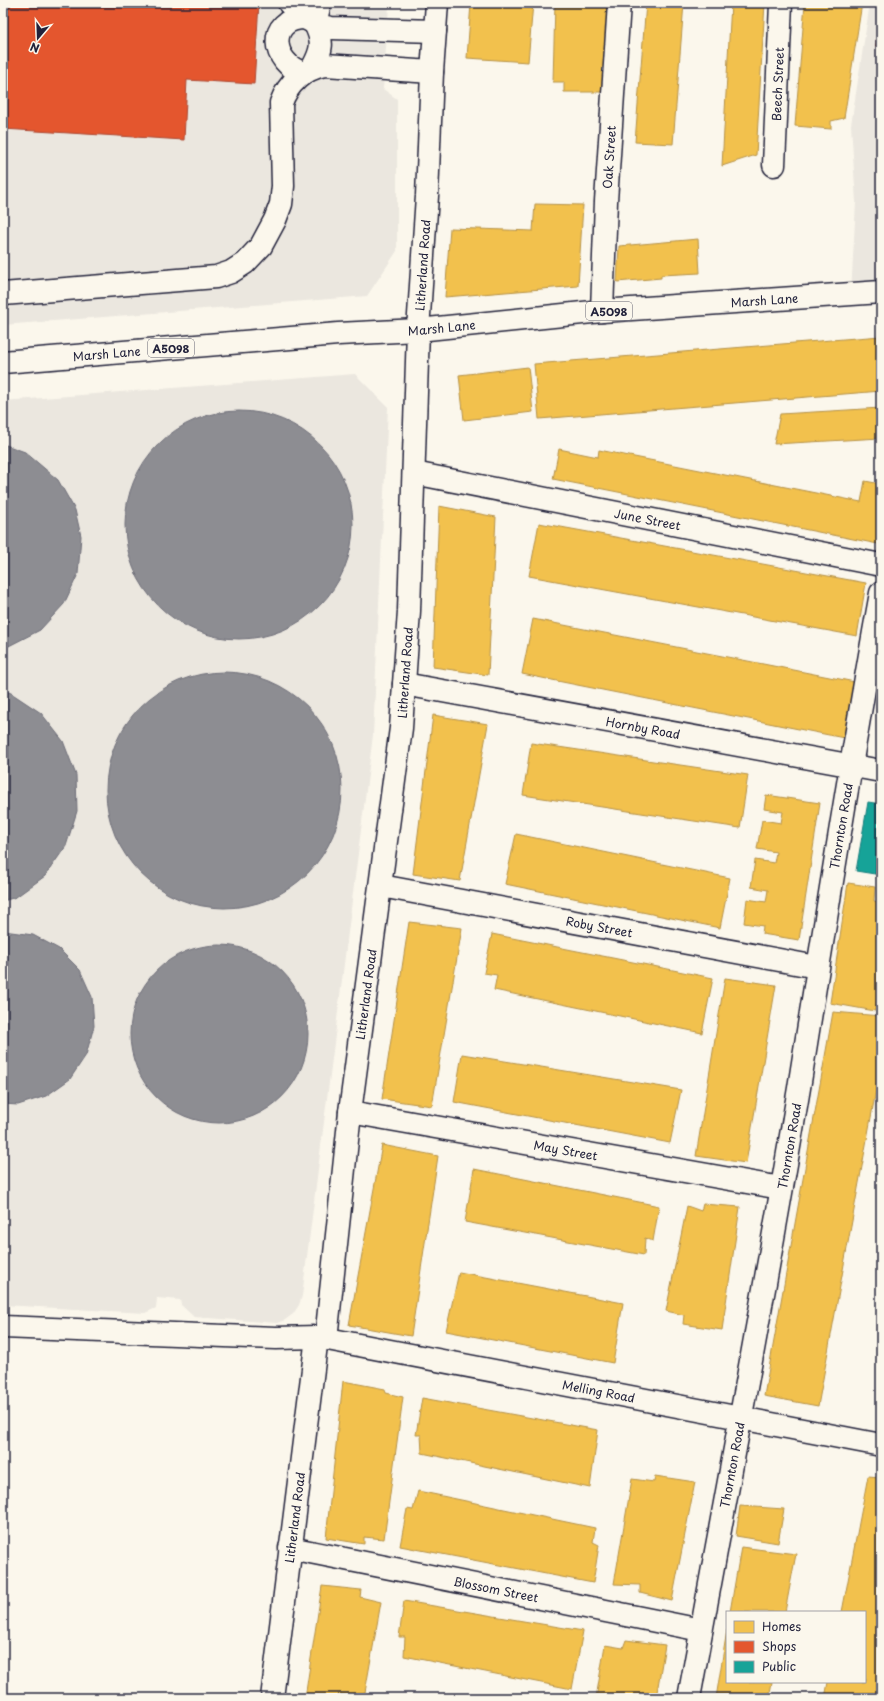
<svg xmlns="http://www.w3.org/2000/svg" width="884" height="1701" font-family="'Playpen Sans',sans-serif">
<rect width="100%" height="100%" fill="#fbf7ec"/>
<filter id="ink" filterUnits="userSpaceOnUse"><feTurbulence type="fractalNoise" baseFrequency=".025" numOctaves="2"/><feDisplacementMap in="SourceGraphic" scale="8" xChannelSelector="R" yChannelSelector="G"/><feConvolveMatrix kernelMatrix="1 2 1 2 8 2 1 2 1" color-interpolation-filters="sRGB"/></filter>
<g filter="url(#ink)">
<g fill="#ebe7df">
<path d="M3,3H392L389,6L383,89L397,99V251L367,296L3,325Z"/>
<path d="M870,3H881V292L851,294L856,202L851,125Z"/>
<path d="M355,374L388,407L373,735L302,1296L299,1305L293,1314L285,1320L277,1323L194,1317L181,1305L180,1300L157,1298L156,1308L145,1313L3,1305V401Z"/>
</g>
<g fill="#f2c14e" stroke="#b49148">
<path d="M471,3H533L528,62L467,58Z"/>
<path d="M555,3H611L609,92H564V82H553Z"/>
<path d="M646,3H684L673,144L635,142Z"/>
<path d="M731,3H765L756,155L722,166Z"/>
<path d="M805,3H862L844,118L831,121V129L795,126Z"/>
<path d="M535,204L583,205L578,286L445,297L450,228L533,231Z"/>
<path d="M698,239L700,273L661,275V278L617,282L619,246Z"/>
<path d="M881,336V391L539,419L534,364Z"/>
<path d="M528,367L533,412L464,420L459,375Z"/>
<path d="M881,408V438L774,444L780,414Z"/>
<path d="M559,449L598,457L599,450L861,502L865,481L881,484V527L878,544L553,479Z"/>
<path d="M439,506L496,517L488,675L433,667Z"/>
<path d="M539,523L866,583L857,636L529,576Z"/>
<path d="M533,619L855,682L844,738L522,674Z"/>
<path d="M433,715L488,724L460,881L413,874Z"/>
<path d="M531,743L748,775L740,828L523,795Z"/>
<path d="M766,795L820,803L799,940L762,934L763,926L744,923L747,899L766,902L768,890L751,887L755,860L774,863L776,852L757,849L762,820L781,823L783,812L764,809Z"/>
<path d="M516,834L730,878L720,928L505,884Z"/>
<path d="M848,883L875,887L874,901L881,902V981L875,1011L830,1003Z"/>
<path d="M409,922L462,928L432,1106L382,1099Z"/>
<path d="M492,934L713,978L702,1033L494,990L497,975L484,973Z"/>
<path d="M725,978L776,985L746,1163L696,1156Z"/>
<path d="M833,1012L881,1016V1063L818,1406L764,1396Z"/>
<path d="M462,1054L681,1090L670,1143L454,1102Z"/>
<path d="M382,1145L438,1156L411,1336L349,1325Z"/>
<path d="M474,1169L659,1206L653,1241L645,1238L644,1255L465,1222Z"/>
<path d="M703,1204L740,1207L722,1330L683,1324L684,1315L666,1311L687,1206L701,1211Z"/>
<path d="M459,1272L623,1303L613,1363L446,1331Z"/>
<path d="M343,1381L385,1389L386,1393L403,1397L384,1539L364,1537V1544L326,1538Z"/>
<path d="M422,1398L598,1430L590,1488L422,1453L421,1435H416Z"/>
<path d="M655,1476L695,1482L672,1601L640,1593V1585L614,1584L632,1479L654,1482Z"/>
<path d="M868,1476L881,1477V1698H825L828,1682H865V1612H842Z"/>
<path d="M418,1491L595,1528L593,1542L599,1545L593,1583L400,1546L407,1509L413,1510Z"/>
<path d="M740,1506L784,1509L778,1543L736,1536Z"/>
<path d="M741,1547L796,1554L785,1612H730Z"/>
<path d="M322,1586L361,1590L360,1597L381,1602L364,1698H305Z"/>
<path d="M404,1601L583,1631L572,1689L404,1656L405,1637H399Z"/>
<path d="M727,1630V1682H772L769,1698H716Z"/>
<path d="M626,1640L665,1645L656,1698H596L605,1645L623,1648Z"/>
</g>
<g fill="#e4572e" stroke="#aa4732">
<path d="M3,3H259L254,84L187,80L184,140L3,129Z"/>
<path d="M879,26H881V47L876,46Z"/>
</g>
<path fill="#17a398" stroke="#1a7c7c" d="M868,802L881,804V875L856,871Z"/>
<g fill="#8d8d92" stroke="#6d6d78">
<circle cx="239" cy="525" r="114"/>
<path d="M3,444L25,452L58,480L75,510L81,536L78,574L64,604L40,630L3,649Z"/>
<circle cx="224" cy="790" r="118"/>
<path d="M3,690L11,693L41,713L63,741L76,775L77,811L66,846L45,876L16,897L3,901Z"/>
<path d="M4,931L33,935L59,949L80,970L92,997L94,1026L86,1055L70,1079L46,1096L18,1105L3,1104Z"/>
<circle cx="219" cy="1034" r="89"/>
</g>
<g fill="none" stroke-linecap="round" stroke-linejoin="round">
<defs>
<g id="minor">
<path d="M289,3C302,18 312,24 331,28L435,31"/>
<path d="M313,67C322,50 324,42 315,24L320,3"/>
<path d="M304,73C271,64 266,18 305,18"/>
<path id="s1" d="M774,165L781,3"/>
<path d="M3,294L216,277L231,272L245,263L261,246L275,220L281,204L283,186L281,103C288,83 304,69 325,65L432,72"/>
<path id="s2" d="M602,311L606,201L619,3"/>
<path id="s3" d="M414,473L881,565"/>
<path id="s4" d="M404,684L881,771"/>
<path id="s5" d="M381,886L817,967"/>
<path id="s6" d="M350,1112L781,1188"/>
<path id="s7" d="M3,1327L276,1338L317,1337L881,1445"/>
<path id="s8" d="M326,1339L350,1112L401,728L409,611L418,330L427,196L432,72L437,3"/>
<path id="s9" d="M290,1548L701,1630"/>
<path id="s10" d="M272,1698L317,1337"/>
<path id="s11" d="M689,1698C726,1495 765,1292 799,1088C825,923 851,757 881,593"/>
</g>
<g id="major">
<path id="s12" d="M3,362L338,334L418,330L602,311L881,292"/>
</g>
</defs>
<use href="#minor" stroke="#22223b" stroke-width="25"/>
<use href="#major" stroke="#22223b" stroke-width="25"/>
<use href="#minor" stroke="#fbf7ec" stroke-width="22"/>
<use href="#major" stroke="#fbf7ec" stroke-width="22"/>
</g>
</g>
<g text-anchor="middle" dominant-baseline="central" stroke-width="4" stroke-linejoin="round" paint-order="stroke">
<g fill="#fbf7ec" stroke="#636270" stroke-width="1">
<rect x="586" y="302" width="46" height="18" rx="3"/>
<rect x="148" y="339" width="46" height="18" rx="3"/>
</g>
<g font-size="11" font-weight="bold" fill="#22223b">
<text x="609" y="311">A5098</text>
<text x="171" y="348">A5098</text>
</g>
<g font-size="12" fill="#22223b" stroke="#fbf7ec">
<text stroke="none"><textPath href="#s1" startOffset="81">Beech Street</textPath></text>
<text stroke="none"><textPath href="#s2" startOffset="154">Oak Street</textPath></text>
<text stroke="none"><textPath href="#s8" startOffset="1079">Litherland Road</textPath></text>
<text stroke="none"><textPath href="#s12" startOffset="764">Marsh Lane</textPath></text>
<text stroke="none"><textPath href="#s12" startOffset="440">Marsh Lane</textPath></text>
<text stroke="none"><textPath href="#s12" startOffset="104">Marsh Lane</textPath></text>
<text stroke="none"><textPath href="#s3" startOffset="238">June Street</textPath></text>
<text stroke="none"><textPath href="#s8" startOffset="671">Litherland Road</textPath></text>
<text stroke="none"><textPath href="#s4" startOffset="243">Hornby Road</textPath></text>
<text stroke="none"><textPath href="#s11" startOffset="885">Thornton Road</textPath></text>
<text stroke="none"><textPath href="#s5" startOffset="222">Roby Street</textPath></text>
<text stroke="none"><textPath href="#s8" startOffset="347">Litherland Road</textPath></text>
<text stroke="none"><textPath href="#s11" startOffset="561">Thornton Road</textPath></text>
<text stroke="none"><textPath href="#s6" startOffset="219">May Street</textPath></text>
<text stroke="none"><textPath href="#s7" startOffset="601">Melling Road</textPath></text>
<text stroke="none"><textPath href="#s11" startOffset="237">Thornton Road</textPath></text>
<text stroke="none"><textPath href="#s10" startOffset="182">Litherland Road</textPath></text>
<text stroke="none"><textPath href="#s9" startOffset="210">Blossom Street</textPath></text>
</g>
</g>
<rect width="884" height="1701" fill="none" stroke="#fbf7ec" stroke-width="16"/>
<rect x="8" y="8" width="868" height="1685" fill="none" stroke="#22223b" stroke-width="1.5" filter="url(#ink)"/>
<rect x="726" y="1611" width="140" height="72" fill="#fbf7ec" stroke="#a4a2a5"/>
<rect x="734" y="1621" width="20" height="12" fill="#f2c14e" stroke="#a4a2a5"/>
<text x="762" y="1631" font-size="12" fill="#22223b">Homes</text>
<rect x="734" y="1641" width="20" height="12" fill="#e4572e" stroke="#a4a2a5"/>
<text x="762" y="1651" font-size="12" fill="#22223b">Shops</text>
<rect x="734" y="1661" width="20" height="12" fill="#17a398" stroke="#a4a2a5"/>
<text x="762" y="1671" font-size="12" fill="#22223b">Public</text>
<g transform="translate(38 38) rotate(199)" stroke="#fbf7ec" stroke-width="3" paint-order="stroke">
<path d="M0-3L7 15L0 10L-7 15Z" fill="#22223b"/>
<text y="-6" font-size="11" font-weight="bold" text-anchor="middle" fill="#22223b">N</text>
</g>
</svg>
